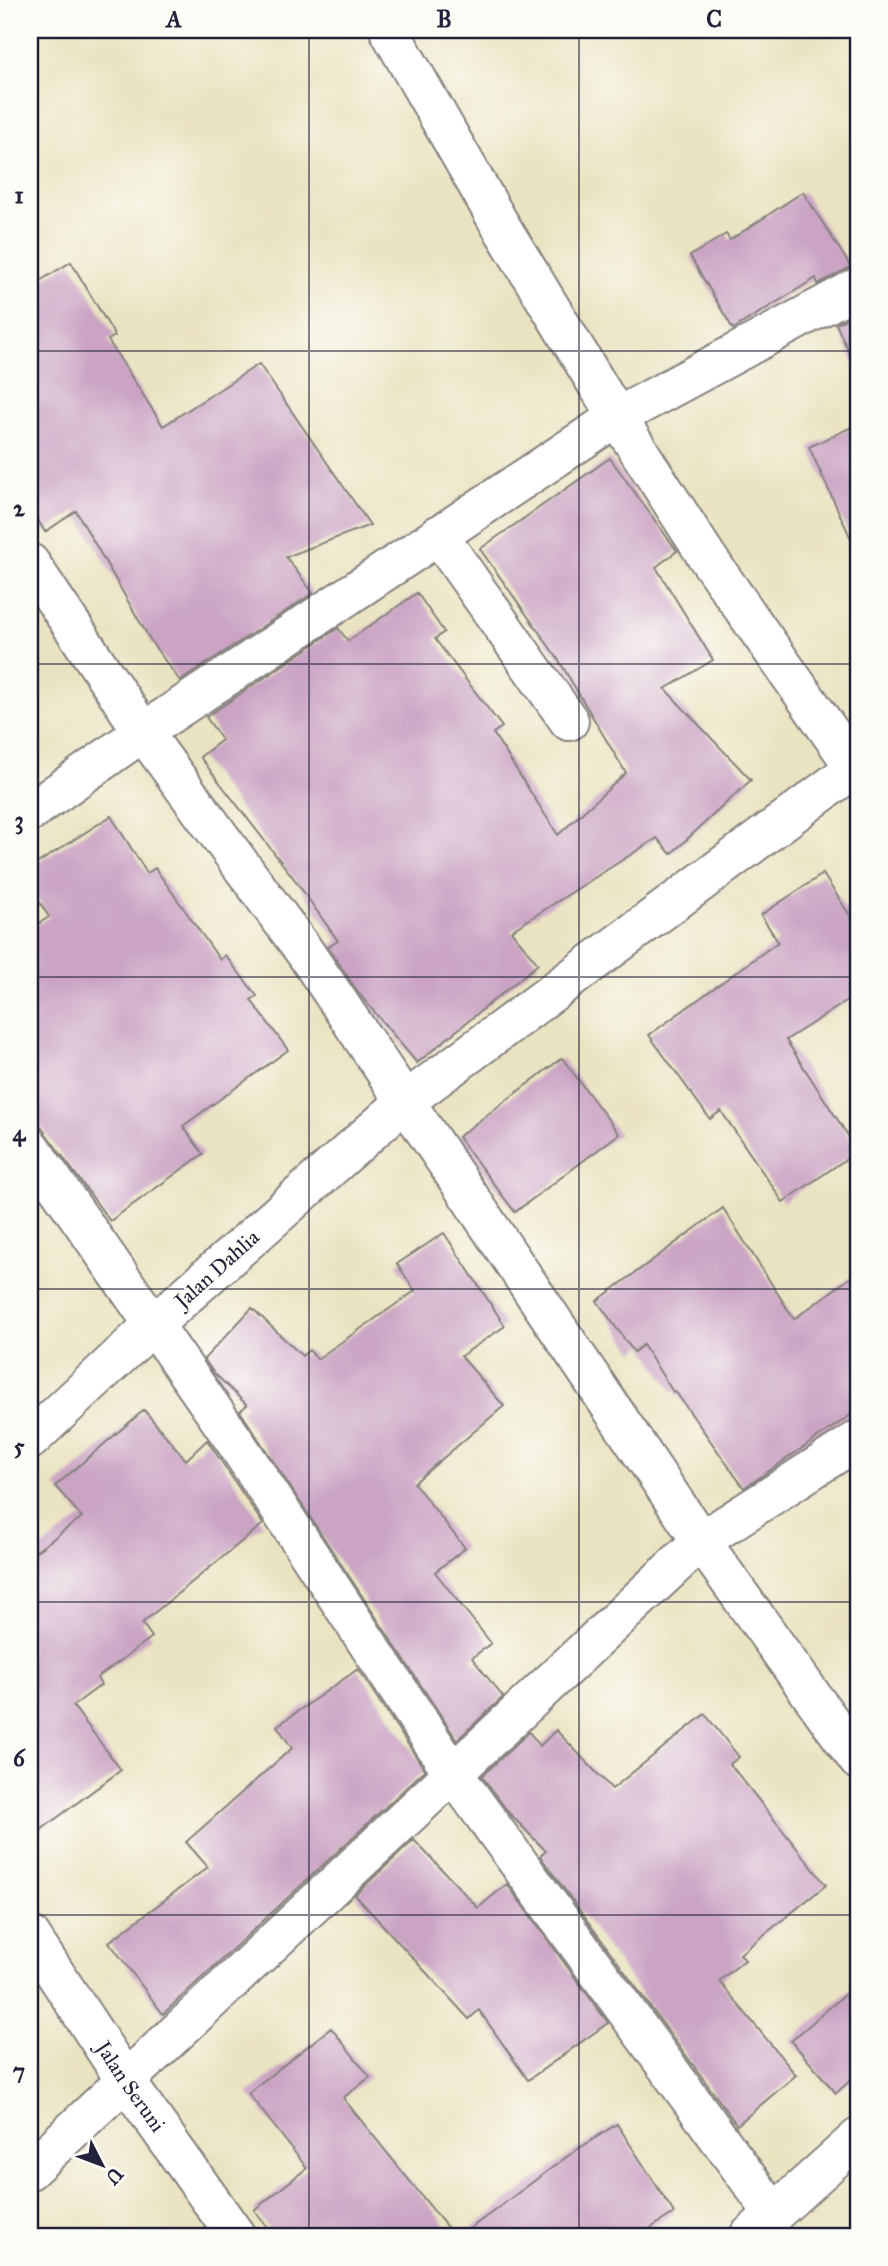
<svg xmlns="http://www.w3.org/2000/svg" width="888" height="2266" font-family="'IM FELL Great Primer',serif">
<rect width="100%" height="100%" fill="#fdfcf7"/>
<filter id="ink" filterUnits="userSpaceOnUse"><feTurbulence type="fractalNoise" baseFrequency=".0143" numOctaves="2"/><feDisplacementMap in="SourceGraphic" scale="14" xChannelSelector="R" yChannelSelector="G"/><feConvolveMatrix kernelMatrix="1 2 1 2 8 2 1 2 1" color-interpolation-filters="sRGB"/></filter>
<filter id="wash" filterUnits="userSpaceOnUse"><feTurbulence type="fractalNoise" baseFrequency=".00686" numOctaves="4" result="noise"/><feDisplacementMap in="SourceGraphic" scale="28" xChannelSelector="R" yChannelSelector="G"/><feGaussianBlur stdDeviation="1.57" result="paint"/><feColorMatrix in="noise" values="0 0 0 0 0 0 0 0 0 0 0 0 0 0 0 0 0 1.4 0 .05"/><feComposite in="paint" operator="in"/></filter>
<g filter="url(#wash)">
<rect width="100%" height="100%" fill="#eae3c1"/>
<g id="blocks">
<g fill="#cba4c4">
<path d="M803,192L851,267L818,284L816,278L733,329L690,256L726,234L730,240Z"/>
<path d="M71,262L115,336L108,340L163,426L259,364L370,525L286,557L313,593L180,681L152,643L76,511L45,532L30,507V287Z"/>
<path d="M858,312V372L836,324Z"/>
<path d="M858,424V554L809,447Z"/>
<path d="M610,458L677,551L656,567L713,660L665,689L751,780L671,854L657,838L511,931L538,964L417,1063L360,995L328,947L338,941L295,880L200,757L222,740L206,717L338,628L348,641L417,593L444,632L435,639L502,727L493,733L558,835L626,773L558,659L480,549Z"/>
<path d="M111,816L147,873L155,868L220,960L225,955L257,996L251,1000L288,1050L183,1126L203,1154L110,1221L30,1112V929L49,917L30,887V868Z"/>
<path d="M823,874L858,928V994L786,1040L858,1151L783,1202L721,1111L710,1119L649,1035L778,942L761,915Z"/>
<path d="M562,1058L619,1134L515,1212L458,1137Z"/>
<path d="M723,1208L794,1319L858,1272V1410L744,1488L675,1391L673,1392L643,1345L634,1352L597,1301Z"/>
<path d="M444,1233L505,1326L461,1356L504,1406L414,1483L465,1548L435,1572L491,1643L472,1658L503,1697L457,1740L240,1411L247,1405L213,1372L204,1359L252,1308L302,1356L309,1350L317,1359L415,1291L397,1264Z"/>
<path d="M144,1410L186,1460L207,1440L263,1524L142,1623L152,1637L97,1678L101,1685L73,1706L121,1770L30,1838V1556L82,1517L55,1486Z"/>
<path d="M358,1669L425,1770L163,2014L109,1942L208,1867L186,1842L292,1748L277,1726Z"/>
<path d="M705,1714L739,1757L730,1764L826,1885L740,1954L745,1960L719,1981L796,2075L737,2125L540,1856L546,1851L509,1813L482,1776L529,1732L540,1746L556,1730L612,1789Z"/>
<path d="M414,1840L478,1908L507,1884L608,2023L528,2080L479,2010L469,2019L355,1895Z"/>
<path d="M858,1983V2074L836,2093L791,2041Z"/>
<path d="M331,2028L370,2077L343,2098L454,2236H275L254,2210L307,2168L248,2093Z"/>
<path d="M617,2124L674,2213L638,2236H460L572,2153Z"/>
</g>
</g>
</g>
<g filter="url(#ink)">
<use href="#blocks" fill-opacity="0" stroke="#86827e" stroke-width="2"/>
<g fill="none" stroke-linecap="round" stroke-linejoin="round">
<defs>
<g id="street">
<path d="M389,30L499,223L617,417L858,287"/>
<path d="M438,535L569,721"/>
<path d="M30,563L143,732L304,951L701,1541L858,1760"/>
<path d="M30,812L143,732L617,417L707,557L855,768L407,1100L154,1324L30,1440"/>
<path d="M30,1147L236,1443L453,1773L774,2214"/>
<path id="s1" d="M30,1935L125,2080L236,2236"/>
<path d="M30,2170L701,1541L858,1440"/>
<path d="M749,2236L858,2138"/>
</g>
</defs>
<use href="#street" stroke="#86827e" stroke-width="42"/>
<use href="#street" stroke="#fff" stroke-width="38"/>
</g>
</g>
<path fill="none" stroke="#22223b" stroke-width="2" stroke-opacity="0.55" d="M309,30V2236M579,30V2236M30,351H858M30,664H858M30,977H858M30,1289H858M30,1602H858M30,1915H858"/>
<g text-anchor="middle" dominant-baseline="central" stroke-width="5" stroke-linejoin="round" paint-order="stroke">
<g font-size="21" fill="#22223b" stroke="#fdfcf7">
<text transform="translate(217 1269) rotate(-42)">Jalan Dahlia</text>
<text stroke="none"><textPath href="#s1" startOffset="182">Jalan Seruni</textPath></text>
</g>
</g>
<rect width="888" height="2266" fill="none" stroke="#fdfcf7" stroke-width="77"/>
<g transform="translate(102 2165) rotate(132)" stroke="#fdfcf7" stroke-width="5" paint-order="stroke">
<path d="M0-5L12 26L0 18L-12 26Z" fill="#22223b"/>
<text y="-10" font-size="19" font-weight="bold" text-anchor="middle" fill="#22223b">U</text>
</g>
<rect x="38" y="38" width="812" height="2190" fill="none" stroke="#22223b" stroke-width="2.5"/>
<g font-size="23" text-anchor="middle" font-weight="bold" fill="#22223b">
<text x="174" y="27">A</text>
<text x="444" y="27">B</text>
<text x="714" y="27">C</text>
<text x="19" y="203">1</text>
<text x="19" y="516">2</text>
<text x="19" y="828">3</text>
<text x="19" y="1141">4</text>
<text x="19" y="1454">5</text>
<text x="19" y="1766">6</text>
<text x="19" y="2079">7</text>
</g>
</svg>
